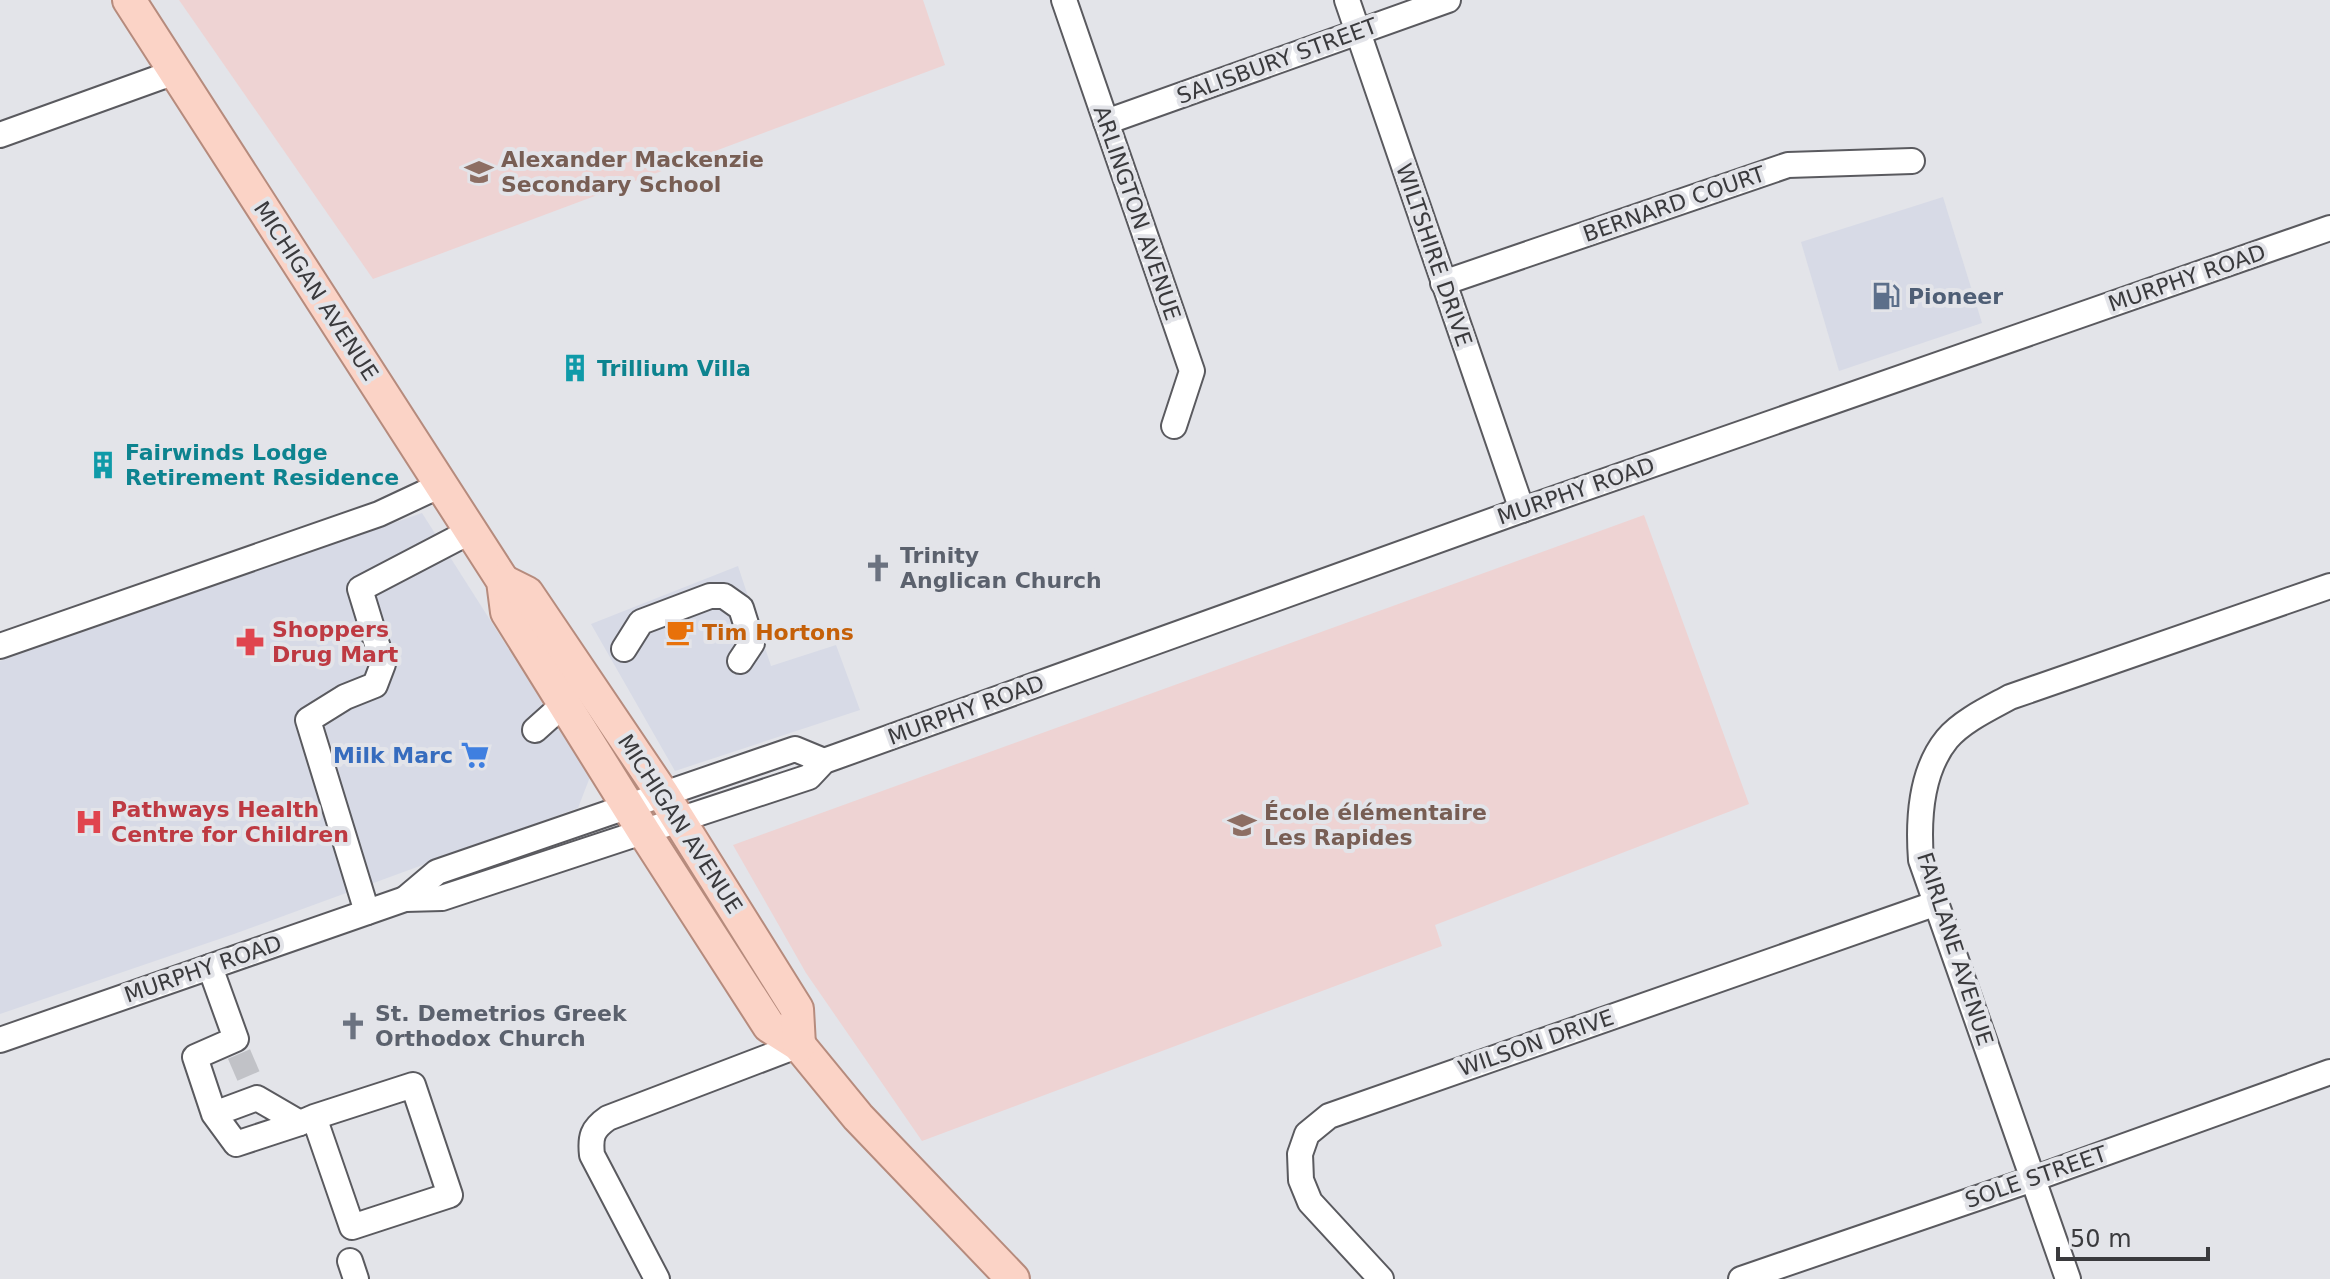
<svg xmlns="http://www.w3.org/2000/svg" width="2330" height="1279" font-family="'DejaVu Sans',sans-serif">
<rect width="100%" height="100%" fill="#e3e4e9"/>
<g fill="#d7dae6">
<path d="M1943,197L1982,323L1839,371L1801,242Z"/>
<path d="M422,513L590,777L578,808L234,934L0,1014V661Z"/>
<path d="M738,566L771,666L836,645L860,710L675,771L591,624Z"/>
</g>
<g fill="#eed3d3">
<path d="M179,0H923L945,65L373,279Z"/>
<path d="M1644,515L1749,804L1435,925L1442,946L922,1141L806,973L733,845Z"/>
</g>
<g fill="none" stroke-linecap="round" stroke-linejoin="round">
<path stroke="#c1c2c7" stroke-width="24" stroke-dasharray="24 12" stroke-linecap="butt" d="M239,1054L251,1082"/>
<defs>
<g id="minor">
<path d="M1064,0L1192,371L1174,426"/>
<path d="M1347,0L1522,510"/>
<path d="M1106,122L1448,0"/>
<path d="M0,135L175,72"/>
<path d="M1443,283L1788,165L1912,161"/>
<path d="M0,646L379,514L441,485"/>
<path d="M624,649L641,622L710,596H724L741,608L752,643L740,661"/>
<path d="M535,730L564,704"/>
<path d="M405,899L437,872L795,749L824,761"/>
<path d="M367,912L308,720L345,697L375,685L383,664L360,589L471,531"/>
<path d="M210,967L236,1039L195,1057L214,1114L257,1098L300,1123L236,1144L214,1114"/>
<path d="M0,1040L405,899L442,898L809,777L824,761L838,756L1522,510L2330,228"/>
<path d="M300,1123L314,1117L413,1085L450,1195L352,1227L314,1117"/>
<path d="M350,1261L356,1279"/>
<path d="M657,1279L592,1155C590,1137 592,1129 608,1118L799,1045"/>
<path d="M1381,1279L1310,1202L1301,1180L1300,1154L1307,1134L1329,1116L1937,903"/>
<path d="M1741,1279L2033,1179L2330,1072"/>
<path d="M2068,1279L1921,860C1918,820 1920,772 1947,739C1962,721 1990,708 2010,697L2330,586"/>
</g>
<g id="major">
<path d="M129,0L503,581L507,612L644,832L769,1026L799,1045L858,1117L1013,1279"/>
<path d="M503,581L527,593L662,793L797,1009L799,1045"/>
</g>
</defs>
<use href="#minor" stroke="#5a5a5f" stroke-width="28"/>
<use href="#major" stroke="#b68b7d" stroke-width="36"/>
<use href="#minor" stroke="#fff" stroke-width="24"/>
<use href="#major" stroke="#fbd3c6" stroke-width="32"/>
</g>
<defs>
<symbol id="school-bare" viewBox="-9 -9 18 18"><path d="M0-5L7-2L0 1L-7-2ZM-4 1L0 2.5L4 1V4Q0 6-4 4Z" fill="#8d6e63" stroke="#e3e4e9" stroke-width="2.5" paint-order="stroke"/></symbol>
<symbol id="fuel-bare" viewBox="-9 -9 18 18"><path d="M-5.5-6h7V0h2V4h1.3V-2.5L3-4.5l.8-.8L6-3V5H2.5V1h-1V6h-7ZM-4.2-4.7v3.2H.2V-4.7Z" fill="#5c6f8a" stroke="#e3e4e9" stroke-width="2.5" paint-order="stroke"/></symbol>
<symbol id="building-bare" viewBox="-9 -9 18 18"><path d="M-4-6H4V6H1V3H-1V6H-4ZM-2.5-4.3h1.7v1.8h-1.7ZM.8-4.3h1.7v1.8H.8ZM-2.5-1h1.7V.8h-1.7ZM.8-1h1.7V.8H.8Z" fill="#0f9aa8" stroke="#e3e4e9" stroke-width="2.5" paint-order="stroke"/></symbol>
<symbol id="church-bare" viewBox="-9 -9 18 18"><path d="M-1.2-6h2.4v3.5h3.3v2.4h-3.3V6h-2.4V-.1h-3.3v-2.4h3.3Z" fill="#6b7280" stroke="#e3e4e9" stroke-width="2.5" paint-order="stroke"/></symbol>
<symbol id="cafe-bare" viewBox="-9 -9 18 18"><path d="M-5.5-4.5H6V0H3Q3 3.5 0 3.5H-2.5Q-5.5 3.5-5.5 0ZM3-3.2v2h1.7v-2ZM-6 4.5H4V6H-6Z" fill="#e8710a" stroke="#e3e4e9" stroke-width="2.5" paint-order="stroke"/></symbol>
<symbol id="pharmacy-bare" viewBox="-9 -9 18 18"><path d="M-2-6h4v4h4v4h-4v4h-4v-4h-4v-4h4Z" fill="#e0444e" stroke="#e3e4e9" stroke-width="2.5" paint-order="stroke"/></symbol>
<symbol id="supermarket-bare" viewBox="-9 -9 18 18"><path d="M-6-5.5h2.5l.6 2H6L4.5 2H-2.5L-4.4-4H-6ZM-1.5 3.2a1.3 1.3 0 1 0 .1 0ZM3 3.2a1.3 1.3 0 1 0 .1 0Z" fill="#3f7fe0" stroke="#e3e4e9" stroke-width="2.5" paint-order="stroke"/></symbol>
<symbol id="hospital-bare" viewBox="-9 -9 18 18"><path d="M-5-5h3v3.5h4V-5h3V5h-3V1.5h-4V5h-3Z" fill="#e0444e" stroke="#e3e4e9" stroke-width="2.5" paint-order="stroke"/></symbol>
</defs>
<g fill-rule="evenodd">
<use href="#school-bare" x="459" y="152" width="40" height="40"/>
<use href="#fuel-bare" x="1866" y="276" width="40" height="40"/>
<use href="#building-bare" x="555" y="348" width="40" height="40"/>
<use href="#building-bare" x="83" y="445" width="40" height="40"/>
<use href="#church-bare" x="858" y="548" width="40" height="40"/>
<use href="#cafe-bare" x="660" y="612" width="40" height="40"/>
<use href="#pharmacy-bare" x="230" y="622" width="40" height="40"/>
<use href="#supermarket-bare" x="455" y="735" width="40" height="40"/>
<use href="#hospital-bare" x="69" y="802" width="40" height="40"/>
<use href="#school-bare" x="1222" y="805" width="40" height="40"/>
<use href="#church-bare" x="333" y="1006" width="40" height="40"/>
</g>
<g text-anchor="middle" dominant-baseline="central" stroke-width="8" stroke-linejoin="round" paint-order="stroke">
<g font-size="22" fill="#3a3a3d" stroke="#e3e4e9">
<text transform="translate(1277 61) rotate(-20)">SALISBURY STREET</text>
<text transform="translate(1674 204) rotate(-19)">BERNARD COURT</text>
<text transform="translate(1137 213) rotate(71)">ARLINGTON AVENUE</text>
<text transform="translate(1434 255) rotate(71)">WILTSHIRE DRIVE</text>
<text transform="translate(2187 278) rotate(-19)">MURPHY ROAD</text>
<text transform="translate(316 291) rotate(57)">MICHIGAN AVENUE</text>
<text transform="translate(1576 491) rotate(-19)">MURPHY ROAD</text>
<text transform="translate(966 710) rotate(-20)">MURPHY ROAD</text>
<text transform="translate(680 824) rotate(57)">MICHIGAN AVENUE</text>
<text transform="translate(1955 949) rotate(72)">FAIRLANE AVENUE</text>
<text transform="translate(203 969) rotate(-19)">MURPHY ROAD</text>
<text transform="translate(1536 1043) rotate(-19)">WILSON DRIVE</text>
<text transform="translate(2036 1177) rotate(-19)">SOLE STREET</text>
</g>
<g font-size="22" font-weight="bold" fill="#785e54" stroke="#e3e4e9" text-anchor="start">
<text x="501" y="159">Alexander Mackenzie<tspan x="501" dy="25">Secondary School</tspan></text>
<text x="1264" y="812">École élémentaire<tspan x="1264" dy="25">Les Rapides</tspan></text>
</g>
<g font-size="22" font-weight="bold" fill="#4e5e75" stroke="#e3e4e9" text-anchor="start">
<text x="1908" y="296">Pioneer</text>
</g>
<g font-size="22" font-weight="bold" fill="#0d838f" stroke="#e3e4e9" text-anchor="start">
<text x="597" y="368">Trillium Villa</text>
<text x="125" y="452">Fairwinds Lodge<tspan x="125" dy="25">Retirement Residence</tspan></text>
</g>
<g font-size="22" font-weight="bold" fill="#5b616d" stroke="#e3e4e9" text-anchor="start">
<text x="900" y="555">Trinity<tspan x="900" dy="25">Anglican Church</tspan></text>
<text x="375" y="1013">St. Demetrios Greek<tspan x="375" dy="25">Orthodox Church</tspan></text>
</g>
<g font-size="22" font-weight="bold" fill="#be3a42" stroke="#e3e4e9" text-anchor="start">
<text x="272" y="629">Shoppers<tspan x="272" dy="25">Drug Mart</tspan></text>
<text x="111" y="809">Pathways Health<tspan x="111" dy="25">Centre for Children</tspan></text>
</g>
<g font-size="22" font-weight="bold" fill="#c56008" stroke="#e3e4e9" text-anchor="start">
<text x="702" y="632">Tim Hortons</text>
</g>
<g font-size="22" font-weight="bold" fill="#366cbe" stroke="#e3e4e9" text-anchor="end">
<text x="453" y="755">Milk Marc</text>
</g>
</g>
<path d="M2058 1247v12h150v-12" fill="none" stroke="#3a3a3d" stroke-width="4"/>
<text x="2070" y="1247" font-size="24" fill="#3a3a3d" stroke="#e3e4e9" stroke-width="6" paint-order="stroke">50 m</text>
</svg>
